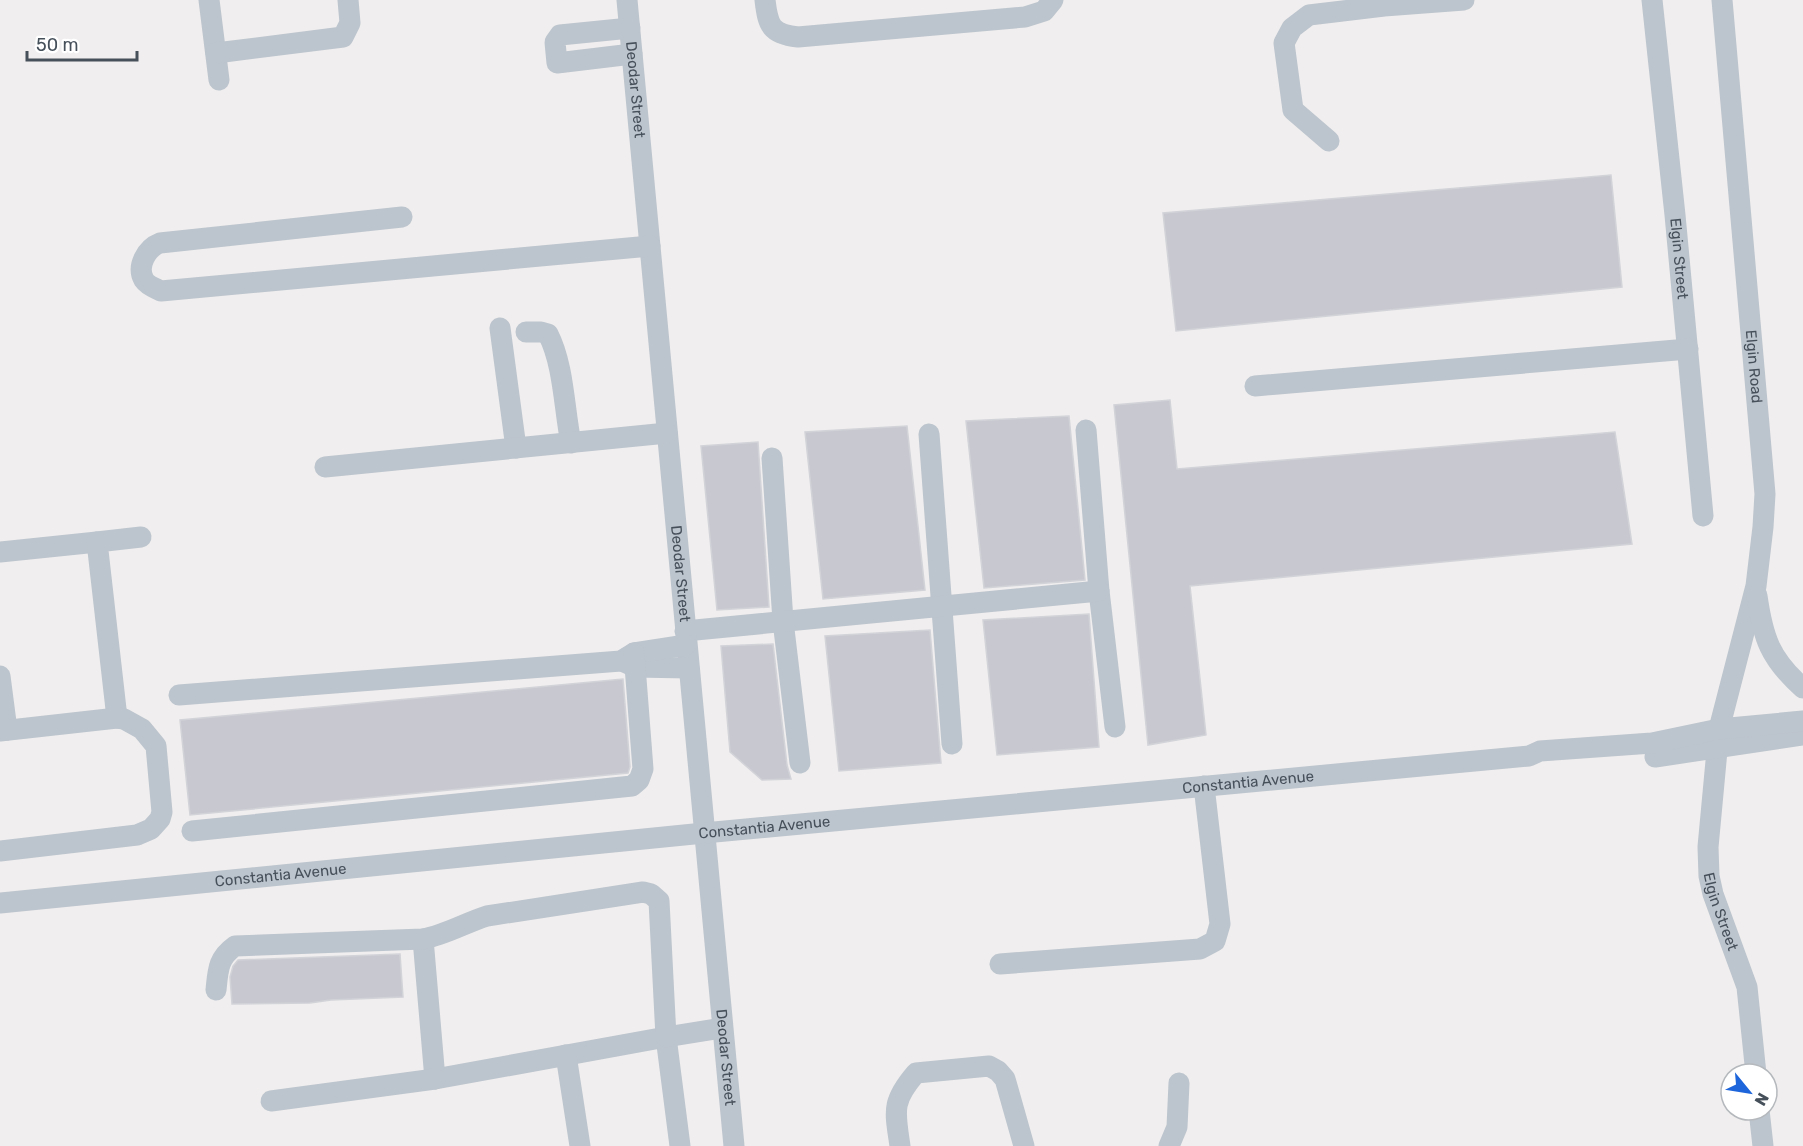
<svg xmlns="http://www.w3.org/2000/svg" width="1803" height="1146" font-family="Rubik,sans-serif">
<rect width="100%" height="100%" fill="#f0eeee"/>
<g fill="#c8c9d0" stroke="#d2d3d9" stroke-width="1.5">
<path d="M1611,175L1622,287L1176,331L1163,213Z"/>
<path d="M1170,400L1177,469L1615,432L1632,544L1190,586L1206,735L1148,745L1114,405Z"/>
<path d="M1069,416L1085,580L984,588L966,421Z"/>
<path d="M907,426L925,590L823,599L805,432Z"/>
<path d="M758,442L769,607L717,610L701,446Z"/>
<path d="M1089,614L1099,747L997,755L983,620Z"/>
<path d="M930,630L941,763L839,771L825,636Z"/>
<path d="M773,644L787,765L791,779L762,780L730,752L721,646Z"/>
<path d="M623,679L630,767L628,773L190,815L180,720Z"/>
<path d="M400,954L403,997L331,1000L310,1003L232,1004L230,977L233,966L238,960Z"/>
</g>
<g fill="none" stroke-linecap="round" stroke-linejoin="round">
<g stroke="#bcc4cd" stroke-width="21">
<path d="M209,0L219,80"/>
<path id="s1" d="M627,0L734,1146"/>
<path d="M765,0C768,26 771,34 798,37L1025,17L1044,11L1053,0"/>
<path id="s2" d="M1652,0L1675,215L1703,516"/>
<path id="s3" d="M1722,0L1765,494L1763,527L1756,586L1719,729L1708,847L1709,876L1713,894L1747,987L1756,1074"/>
<path d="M630,28L560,35L555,42L557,63L632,54"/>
<path d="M216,53L343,37L350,23L348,0"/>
<path d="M1329,141L1293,110L1284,43L1292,28L1309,15L1384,6L1464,0"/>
<path d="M402,217L160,243C147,248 136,266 144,280C148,286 155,288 161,291L650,246"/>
<path d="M500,328L516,448"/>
<path d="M526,332H541L548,334C564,365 564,409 571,443"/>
<path d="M1255,386L1688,349"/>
<path d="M1086,430L1099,591L1115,727"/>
<path d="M929,434L952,744"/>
<path d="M772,458L783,621L800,763"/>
<path d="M325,467L667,433"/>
<path d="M0,552L97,542"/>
<path d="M1757,596C1763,638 1770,659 1803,688"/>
<path d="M685,631L1099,591"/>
<path d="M622,661L635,667L689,668"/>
<path d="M0,676L7,730"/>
<path d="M179,695L621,661L634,653L686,645"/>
<path d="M117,718L97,542L141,537"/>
<path d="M0,731L117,718L124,719L142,729L156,746L162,812L160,819L151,829L137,835L0,851"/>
<path d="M1655,757L1803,735"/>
<path d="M192,831L632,786L639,780L643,769L634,653"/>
<path id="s4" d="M0,903L704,833L1529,756L1540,751L1652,743L1719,729L1803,721"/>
<path d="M423,939L435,1079L666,1037L680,1146"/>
<path d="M1000,964L1200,949L1215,941L1220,924L1204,786"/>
<path d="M216,990C218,970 218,958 235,946L423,939C445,935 465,923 487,916L643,892L651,894L659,901L666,1037L722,1028"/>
<path d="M566,1055L580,1146"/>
<path d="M271,1101L435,1079"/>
<path d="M1759,1110L1763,1146"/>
<path d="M900,1146C895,1111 891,1102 916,1073L989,1066L998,1071L1005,1079L1024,1146"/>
<path d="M1169,1146L1177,1127L1179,1083"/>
</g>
</g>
<g text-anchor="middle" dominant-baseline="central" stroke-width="4.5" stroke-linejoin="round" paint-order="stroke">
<g font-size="15" fill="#46505b" stroke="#fff">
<text stroke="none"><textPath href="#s1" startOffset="90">Deodar Street</textPath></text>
<text stroke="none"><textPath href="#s2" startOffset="260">Elgin Street</textPath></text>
<text stroke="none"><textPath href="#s3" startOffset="368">Elgin Road</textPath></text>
<text stroke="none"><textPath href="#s1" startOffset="576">Deodar Street</textPath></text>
<text stroke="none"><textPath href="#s4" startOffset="1254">Constantia Avenue</textPath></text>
<text stroke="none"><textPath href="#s4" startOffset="768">Constantia Avenue</textPath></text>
<text stroke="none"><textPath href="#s4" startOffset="282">Constantia Avenue</textPath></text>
<text stroke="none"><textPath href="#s3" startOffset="921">Elgin Street</textPath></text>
<text stroke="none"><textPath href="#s1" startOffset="1062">Deodar Street</textPath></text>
</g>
</g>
<g transform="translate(1749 1092) rotate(120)"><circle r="28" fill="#ffffff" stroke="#b5b9bd" stroke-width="1.5"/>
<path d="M0-4.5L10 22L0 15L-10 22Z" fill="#1d65db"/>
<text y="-9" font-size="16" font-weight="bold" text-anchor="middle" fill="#46505b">N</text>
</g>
<path d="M27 51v9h110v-9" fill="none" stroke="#46505b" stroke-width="3"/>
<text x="36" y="51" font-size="18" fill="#46505b" stroke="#ffffff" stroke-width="4.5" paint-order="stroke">50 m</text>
</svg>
